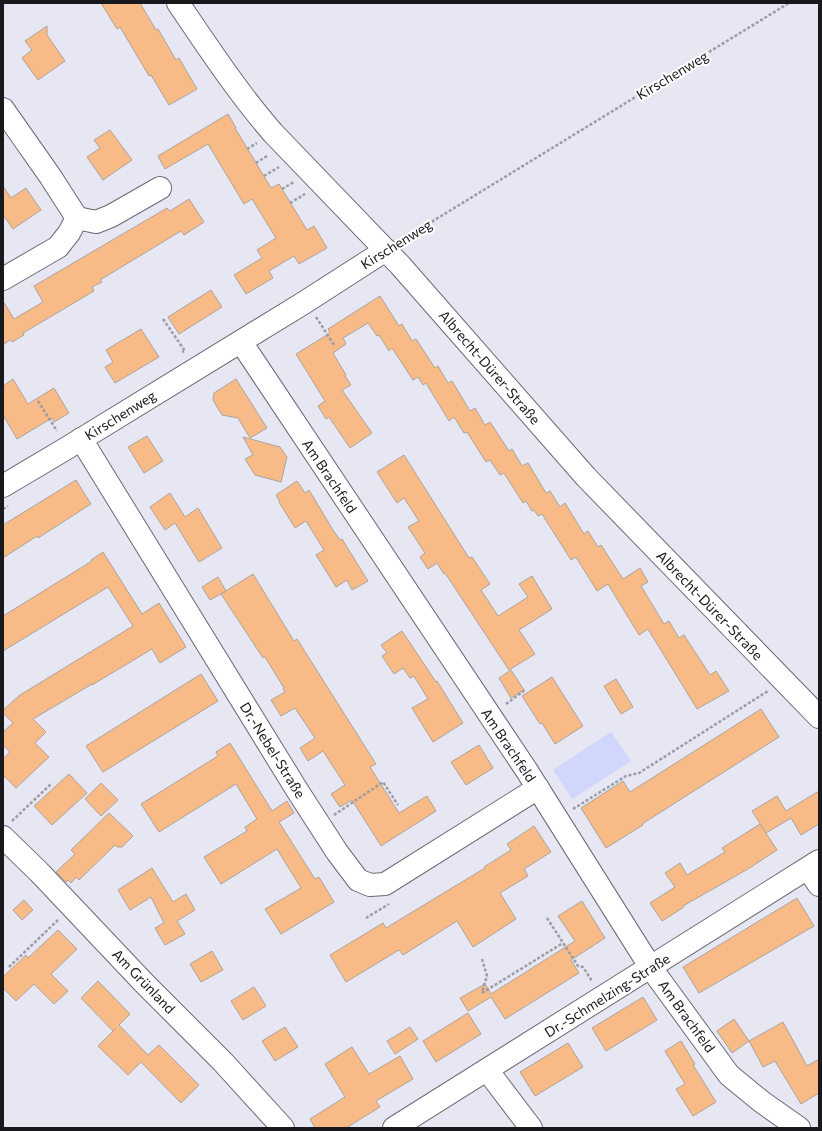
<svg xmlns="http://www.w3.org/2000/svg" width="822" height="1131" font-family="Commissioner,sans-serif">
<rect width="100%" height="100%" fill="#e6e7f3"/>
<path fill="#d1d6fc" d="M611,732L631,761L572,799L553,770Z"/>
<g fill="#f8bb88" stroke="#ada39b">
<path d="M101,3H140L156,30L158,29L176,60L179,58L197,89L169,105L151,75L149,76L120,27L117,29Z"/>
<path d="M47,26V35L65,61L38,80L22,58L32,50L25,41Z"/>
<path d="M228,114L236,128H235L271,188L279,184L307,230L314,226L327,248L299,264L294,256L269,271L273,278L246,294L234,275L262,258L257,250L276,238L252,199L244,204L208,144L165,169L158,156Z"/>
<path d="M110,130L132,160L103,180L87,157L100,148L94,140Z"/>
<path d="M3,186L11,198L26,188L41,210L13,229L3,215Z"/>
<path d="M189,199L204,222L184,235L181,231L100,280L102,282L92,287L94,291L23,333L24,335L12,342L10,340L3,345V301L14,319L43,302L34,286L167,208L170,211Z"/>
<path d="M211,290L222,307L179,334L168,317Z"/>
<path d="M380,296L399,326L402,324L412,341L416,339L435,368L438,366L448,383L452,381L470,411L475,408L485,425L490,422L509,451L512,449L522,466L528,463L546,493L550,491L560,507L565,503L584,534L588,531L598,547L601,545L623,579L640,568L648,582L641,586L664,624L669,621L679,638L684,635L710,675L716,671L729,691L697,709L648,629L639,635L608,584L597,591L576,557L571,560L542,514L538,516L534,510L532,511L526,501L523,503L504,473L500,475L490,460L486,462L467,432L464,433L454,417L449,421L426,383L423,385L418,377L413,380L392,348L389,351L379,335L377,336L368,323L343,338L346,344L333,353L346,375L345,376L351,385L342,390L372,433L350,448L329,417L326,419L318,406L325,401L296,354L330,333L328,329Z"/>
<path d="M141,329L159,357L115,383L105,367L113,362L106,350Z"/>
<path d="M13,379L28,404L54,388L69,413L54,422L52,418L17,439L3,415V386Z"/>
<path d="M236,379L267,428L250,438L238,418L222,415L213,400L214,393Z"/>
<path d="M147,436L163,461L144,473L128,447Z"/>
<path d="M243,437L280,447L287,457L281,482L255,475L245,459L253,455Z"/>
<path d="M404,455L469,558L472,557L490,584L481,590L498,616L528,597L519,584L532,576L552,609L519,630L535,654L509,670L445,573L444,574L437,563L428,569L420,557L425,553L408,527L419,521L404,498L397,503L377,472Z"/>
<path d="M76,480L91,504L38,538L37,536L3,558V525Z"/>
<path d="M297,481L305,493L309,490L333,530L340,540L342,539L368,581L352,590L347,580L336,587L316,555L324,550L306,521L295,528L279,502H280L276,495Z"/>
<path d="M170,493L185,517L198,508L222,548L199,562L175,523L165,530L150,507Z"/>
<path d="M103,552L142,614L159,603L186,647L160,663L152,649L92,685V684L33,719L46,732L35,743L49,757L16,788L3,775V759L10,752L3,745V732L13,723L3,713V710L20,695L133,626L108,587L3,651V616L92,561L91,560Z"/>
<path d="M253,574L294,641L297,639L376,764L370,767L399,813L427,796L436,811L381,846L352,800L340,807L331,794L345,785L323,751L308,761L300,748L315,738L295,708L281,716L271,700L285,692L283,688H284L265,657L263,658L221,594Z"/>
<path d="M218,577L226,591L210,600L202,587Z"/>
<path d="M402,631L436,682L437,681L463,723L433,742L412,708L428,699L414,676L410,678L403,668L394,674L382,656L387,653L381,645Z"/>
<path d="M511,670L524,690L511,698L499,678Z"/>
<path d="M201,674L218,701L103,772L86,746Z"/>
<path d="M552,677L583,726L555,744L542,723L540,724L522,696Z"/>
<path d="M616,679L633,707L621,714L604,686Z"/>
<path d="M761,709L779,737L642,824L643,825L606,848L581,808L623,781L630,792Z"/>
<path d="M230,743L272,811L287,801L294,813L279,822L315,879L319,877L334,902L281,934L265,909L301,888L277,849L221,884L204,857L247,831L245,827L257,819L236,784L159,832L141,804L218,756L216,752Z"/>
<path d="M479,745L493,768L466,785L451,762Z"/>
<path d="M69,774L87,793L52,825L34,806Z"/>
<path d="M101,783L118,800L101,816L85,799Z"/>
<path d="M819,791V824L801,835L791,818L766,833L752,811L777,796L786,811Z"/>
<path d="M109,813L133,836L122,847H117L115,845L79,880L76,877L71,883L68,880L66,882L56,872L75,854L71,850Z"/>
<path d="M760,824L777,850L748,869L683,906L684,907L662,921L650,903L675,887L665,873L680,863L687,875L725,852L722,848Z"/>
<path d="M534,826L551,852L524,869L528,876L500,893L516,919L473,947L457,921L403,955L399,950L346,982L330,955L383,923L386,928L485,868L484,867L511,850L507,844Z"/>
<path d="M152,868L173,902L186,894L195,910L177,921L185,934L165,945L155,928L164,923L151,897L130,910L118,890Z"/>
<path d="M797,898L814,926L699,993L683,967Z"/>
<path d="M24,900L33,910L22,920L13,910Z"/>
<path d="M582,901L605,938L571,960L579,973L505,1019L491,997L468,1011L460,998L485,984L491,994L575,941L558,916Z"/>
<path d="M58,930L77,949L51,974L68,991L54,1004L34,984L16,1001L3,988V977L26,955L28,958Z"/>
<path d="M212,951L223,970L201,982L190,964Z"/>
<path d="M98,981L130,1014L119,1025L148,1055L159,1045L199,1085L181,1103L141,1062L128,1075L98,1046L116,1028L113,1031L81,998Z"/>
<path d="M254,987L266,1006L243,1020L231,1001Z"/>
<path d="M643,997L657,1020L606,1051L592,1028Z"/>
<path d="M468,1013L481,1034L436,1062L423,1041Z"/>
<path d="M734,1019L749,1041L732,1053L717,1031Z"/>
<path d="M783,1022L807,1066L819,1059V1093L801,1104L775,1061L763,1067L749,1041Z"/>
<path d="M285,1027L298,1047L275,1061L262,1041Z"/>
<path d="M410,1027L418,1039L395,1054L387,1041Z"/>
<path d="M681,1041L695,1064L693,1065L716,1102L693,1116L676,1089L685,1084L665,1051Z"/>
<path d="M568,1043L583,1067L535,1096L520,1072Z"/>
<path d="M352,1047L369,1074L400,1056L413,1079L376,1101L380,1107L346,1128H315L310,1119L345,1097L325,1064Z"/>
</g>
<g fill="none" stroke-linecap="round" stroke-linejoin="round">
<defs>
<g id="minor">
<path d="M178,3C208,47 238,93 273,133L400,265L586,477L819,717"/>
<path d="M3,109L50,176L77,218"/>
<path d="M3,279L58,247L69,233L77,218L96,222L111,216L160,188"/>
<path d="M241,342L527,771L651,968L729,1075L762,1102L799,1128"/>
<path d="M81,439L297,790L337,852L358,880L370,885L385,884L538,788"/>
<path d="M3,486L67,448L302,304L386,250"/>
<path d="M3,837L39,872L145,984L223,1062L283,1128"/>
<path d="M808,869L819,885"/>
<path d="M487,1070L531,1128"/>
<path d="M394,1128L819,861"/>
</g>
</defs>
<use href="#minor" stroke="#696a75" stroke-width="24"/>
<g stroke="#9b9ca5" stroke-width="2.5" stroke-dasharray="3 2" stroke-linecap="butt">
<path d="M247,149L257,143"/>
<path d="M256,163L267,156"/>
<path d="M264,176L279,167"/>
<path d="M282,189L294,182"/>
<path d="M290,203L305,194"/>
<path d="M402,240L789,3"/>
<path d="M316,317L334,345"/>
<path d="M163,319L185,351L182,352"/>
<path d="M38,401L57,431"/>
<path d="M3,509L8,506"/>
<path d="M506,704L525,690"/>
<path d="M573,809L626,776L639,773L768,691"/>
<path d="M334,815L383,782L398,805"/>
<path d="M12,821L52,783"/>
<path d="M366,918L389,904"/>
<path d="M547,918L578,966L583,967L592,981"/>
<path d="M482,959L487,976L482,992"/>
<path d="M9,967L58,920"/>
<path d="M482,993L563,943"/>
</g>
<use href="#minor" stroke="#fff" stroke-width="22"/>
</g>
<g text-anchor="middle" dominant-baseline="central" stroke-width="4" stroke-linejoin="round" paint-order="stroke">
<g font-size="14" fill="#19191d" stroke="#fff">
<text transform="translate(672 75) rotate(-31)">Kirschenweg</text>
<text transform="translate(396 244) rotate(-32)">Kirschenweg</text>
<text transform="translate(490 367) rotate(49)">Albrecht-Dürer-Straße</text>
<text transform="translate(120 415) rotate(-32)">Kirschenweg</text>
<text transform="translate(330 476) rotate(56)">Am Brachfeld</text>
<text transform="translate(710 605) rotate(46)">Albrecht-Dürer-Straße</text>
<text transform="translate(509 745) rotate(56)">Am Brachfeld</text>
<text transform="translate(273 750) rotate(58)">Dr.-Nebel-Straße</text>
<text transform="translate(144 981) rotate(46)">Am Grünland</text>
<text transform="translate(607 995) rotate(-32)">Dr.-Schmelzing-Straße</text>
<text transform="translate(687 1016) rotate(54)">Am Brachfeld</text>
</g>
</g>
<rect width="822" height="1131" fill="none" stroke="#19191d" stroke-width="8"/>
</svg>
